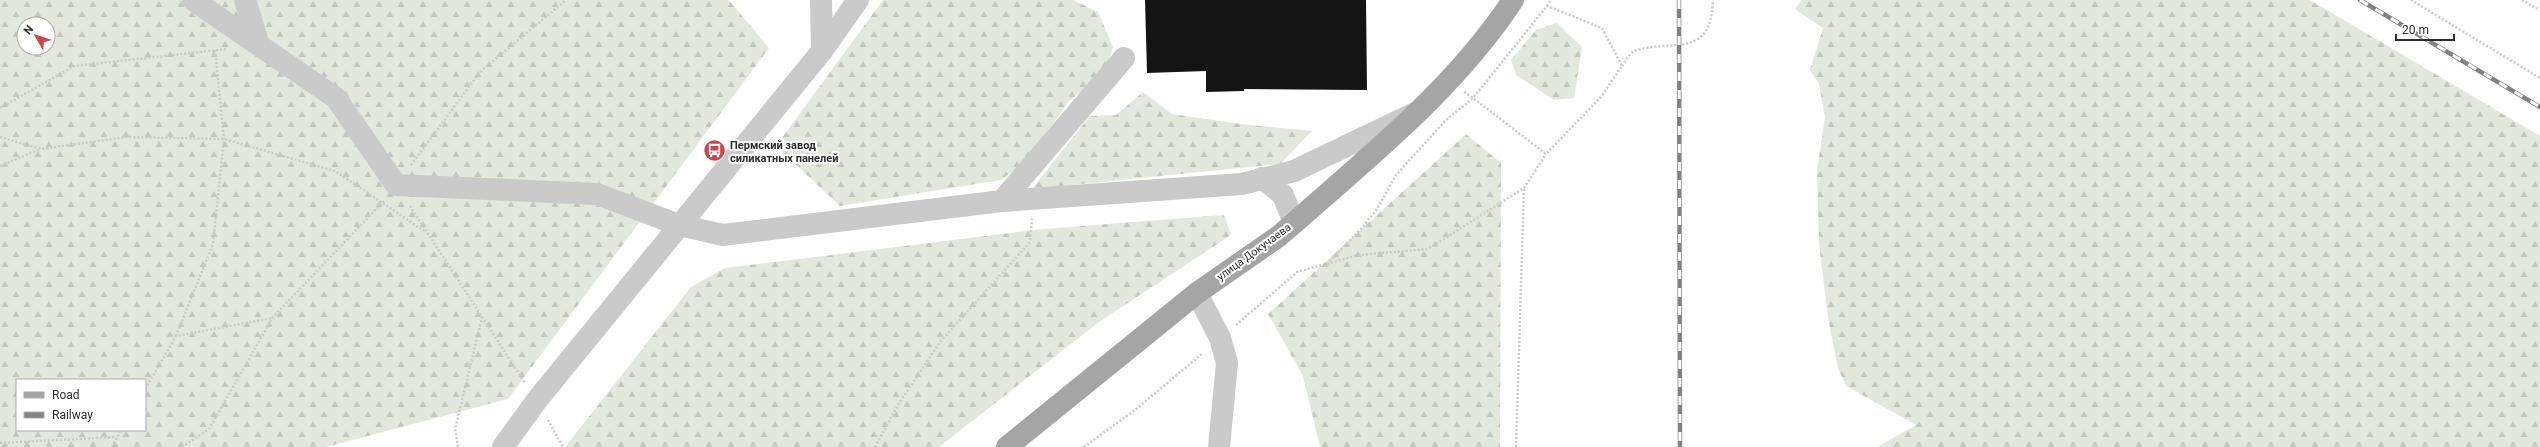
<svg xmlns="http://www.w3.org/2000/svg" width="2540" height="447" font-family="Roboto,sans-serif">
<defs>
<pattern id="forest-firs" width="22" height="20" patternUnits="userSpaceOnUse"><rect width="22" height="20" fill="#e2e9dc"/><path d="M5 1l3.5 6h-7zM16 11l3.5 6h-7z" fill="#c2c8bd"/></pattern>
</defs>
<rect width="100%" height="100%" fill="#fff"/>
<g fill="url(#forest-firs)" fill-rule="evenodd">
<path d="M0,0H729L769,48L508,399L326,447H0ZM24,24H48V48H24ZM17,380H145V430H17Z"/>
<path d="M883,0H1073L1098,12L1113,47L1105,73L1069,101L1026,162L1001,180L840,206L776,146Z"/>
<path d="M1802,0H2310L2540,136V447H1877L1916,425L1846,386L1838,368L1828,318L1819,244L1817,171L1825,117L1819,84L1810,70L1823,28L1795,9Z"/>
<path d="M1557,23L1582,47L1574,98L1554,100L1516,75L1511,60L1536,30Z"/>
<path d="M1143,92L1172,114L1241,124L1312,131L1280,164L1032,189L1090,116L1116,115Z"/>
<path d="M1466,134L1501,163L1500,447H1320L1303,376L1268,314Z"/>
<path d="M1224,215L1231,235L1099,322L939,447H565L691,287L725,268L1043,229Z"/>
</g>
<path fill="#141414" d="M1145,0H1366L1367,90L1244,89V91L1206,92V71L1147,73Z"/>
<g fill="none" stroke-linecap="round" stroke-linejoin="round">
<g stroke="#cacaca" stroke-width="2.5" stroke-dasharray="2 2" stroke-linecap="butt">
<path d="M2411,0L2540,78"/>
<path d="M2522,0L2540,10"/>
<path d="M1547,6L1551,0"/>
<path d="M1622,66C1626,60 1629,53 1637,50C1673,39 1711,60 1713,0"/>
<path d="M0,108L74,66L227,49"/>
<path d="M0,137L41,149L127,137L224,139L335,171L424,231"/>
<path d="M411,165L480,72L566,0"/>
<path d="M0,166L40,149"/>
<path d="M410,206L525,383"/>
<path d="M1327,264L1361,229L1377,209L1396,175L1446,120L1473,98L1547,6L1602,28L1622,66L1601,97L1546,154L1473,98L1464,92"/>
<path d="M1236,325L1297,272L1359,255L1428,249L1524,188L1546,154"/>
<path d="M176,336L213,244L224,139L215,50"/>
<path d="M145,389L176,336L273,318"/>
<path d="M548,420L563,447"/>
<path d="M0,443L116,437"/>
<path d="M112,447L121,430"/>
<path d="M182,447L209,429L273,317L384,201"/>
<path d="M458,447L455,429L482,318"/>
<path d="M875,447L898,405L940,342L1030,242L1032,219"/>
<path d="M1084,447L1135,410L1203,353"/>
<path d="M1516,447L1524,188"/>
</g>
<g stroke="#cacaca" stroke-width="22">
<path d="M193,0L336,98L396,185L597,194L679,225L723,235L1002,201L1242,184L1294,171L1413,114"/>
<path d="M245,0L259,45"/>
<path d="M821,0L822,51"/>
<path d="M1262,178L1283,195L1294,223"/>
<path d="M1002,201L1124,58"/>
<path d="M1197,293L1220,338L1227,363L1219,447"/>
<path d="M503,447L537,400L822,51L858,0"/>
</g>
<path stroke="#a5a5a5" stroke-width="22" d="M1007,447L1197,293L1279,236L1294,223C1372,154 1455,88 1513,0"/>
<defs>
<g id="rail">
<path d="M1679,0L1680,447"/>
<path d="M2360,0L2540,107"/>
</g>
</defs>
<use href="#rail" stroke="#828282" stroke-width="4.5"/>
<use href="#rail" stroke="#fff" stroke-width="3" stroke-dasharray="9" stroke-linecap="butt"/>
</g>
<defs>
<symbol id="bus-disc" viewBox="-11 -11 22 22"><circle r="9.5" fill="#cf4447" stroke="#fff"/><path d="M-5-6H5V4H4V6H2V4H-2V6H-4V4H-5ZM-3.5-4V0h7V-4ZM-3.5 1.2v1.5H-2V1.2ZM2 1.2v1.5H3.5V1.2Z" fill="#fff"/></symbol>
</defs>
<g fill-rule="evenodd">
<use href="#bus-disc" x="702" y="138" width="25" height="25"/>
</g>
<g text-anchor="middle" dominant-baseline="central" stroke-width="4" stroke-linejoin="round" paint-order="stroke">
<g font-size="11" font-weight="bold" fill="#2d2d2d" stroke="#fff" text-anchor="start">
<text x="730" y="145">Пермский завод<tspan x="730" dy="13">силикатных панелей</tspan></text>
</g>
<g font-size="11" fill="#2d2d2d" stroke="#fff">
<text transform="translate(1254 252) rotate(-36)">улица Докучаева</text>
</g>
</g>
<rect x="16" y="379" width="130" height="52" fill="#ffffff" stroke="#ababab"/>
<rect x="24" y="392" width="20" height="6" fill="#a5a5a5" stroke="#ababab"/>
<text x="52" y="399" font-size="12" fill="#2d2d2d">Road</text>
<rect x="24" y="412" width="20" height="6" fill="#828282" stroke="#ababab"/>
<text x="52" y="419" font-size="12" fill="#2d2d2d">Railway</text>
<g transform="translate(36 36) rotate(309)"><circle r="19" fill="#ffffff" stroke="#ababab"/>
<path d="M0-3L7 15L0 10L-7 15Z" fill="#cf4447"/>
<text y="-6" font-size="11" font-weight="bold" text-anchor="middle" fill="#2d2d2d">N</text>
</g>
<path d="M2396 34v6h58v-6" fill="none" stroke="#2d2d2d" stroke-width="2"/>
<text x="2402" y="34" font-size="12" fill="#2d2d2d" stroke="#ffffff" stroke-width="3" paint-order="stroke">20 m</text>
</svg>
